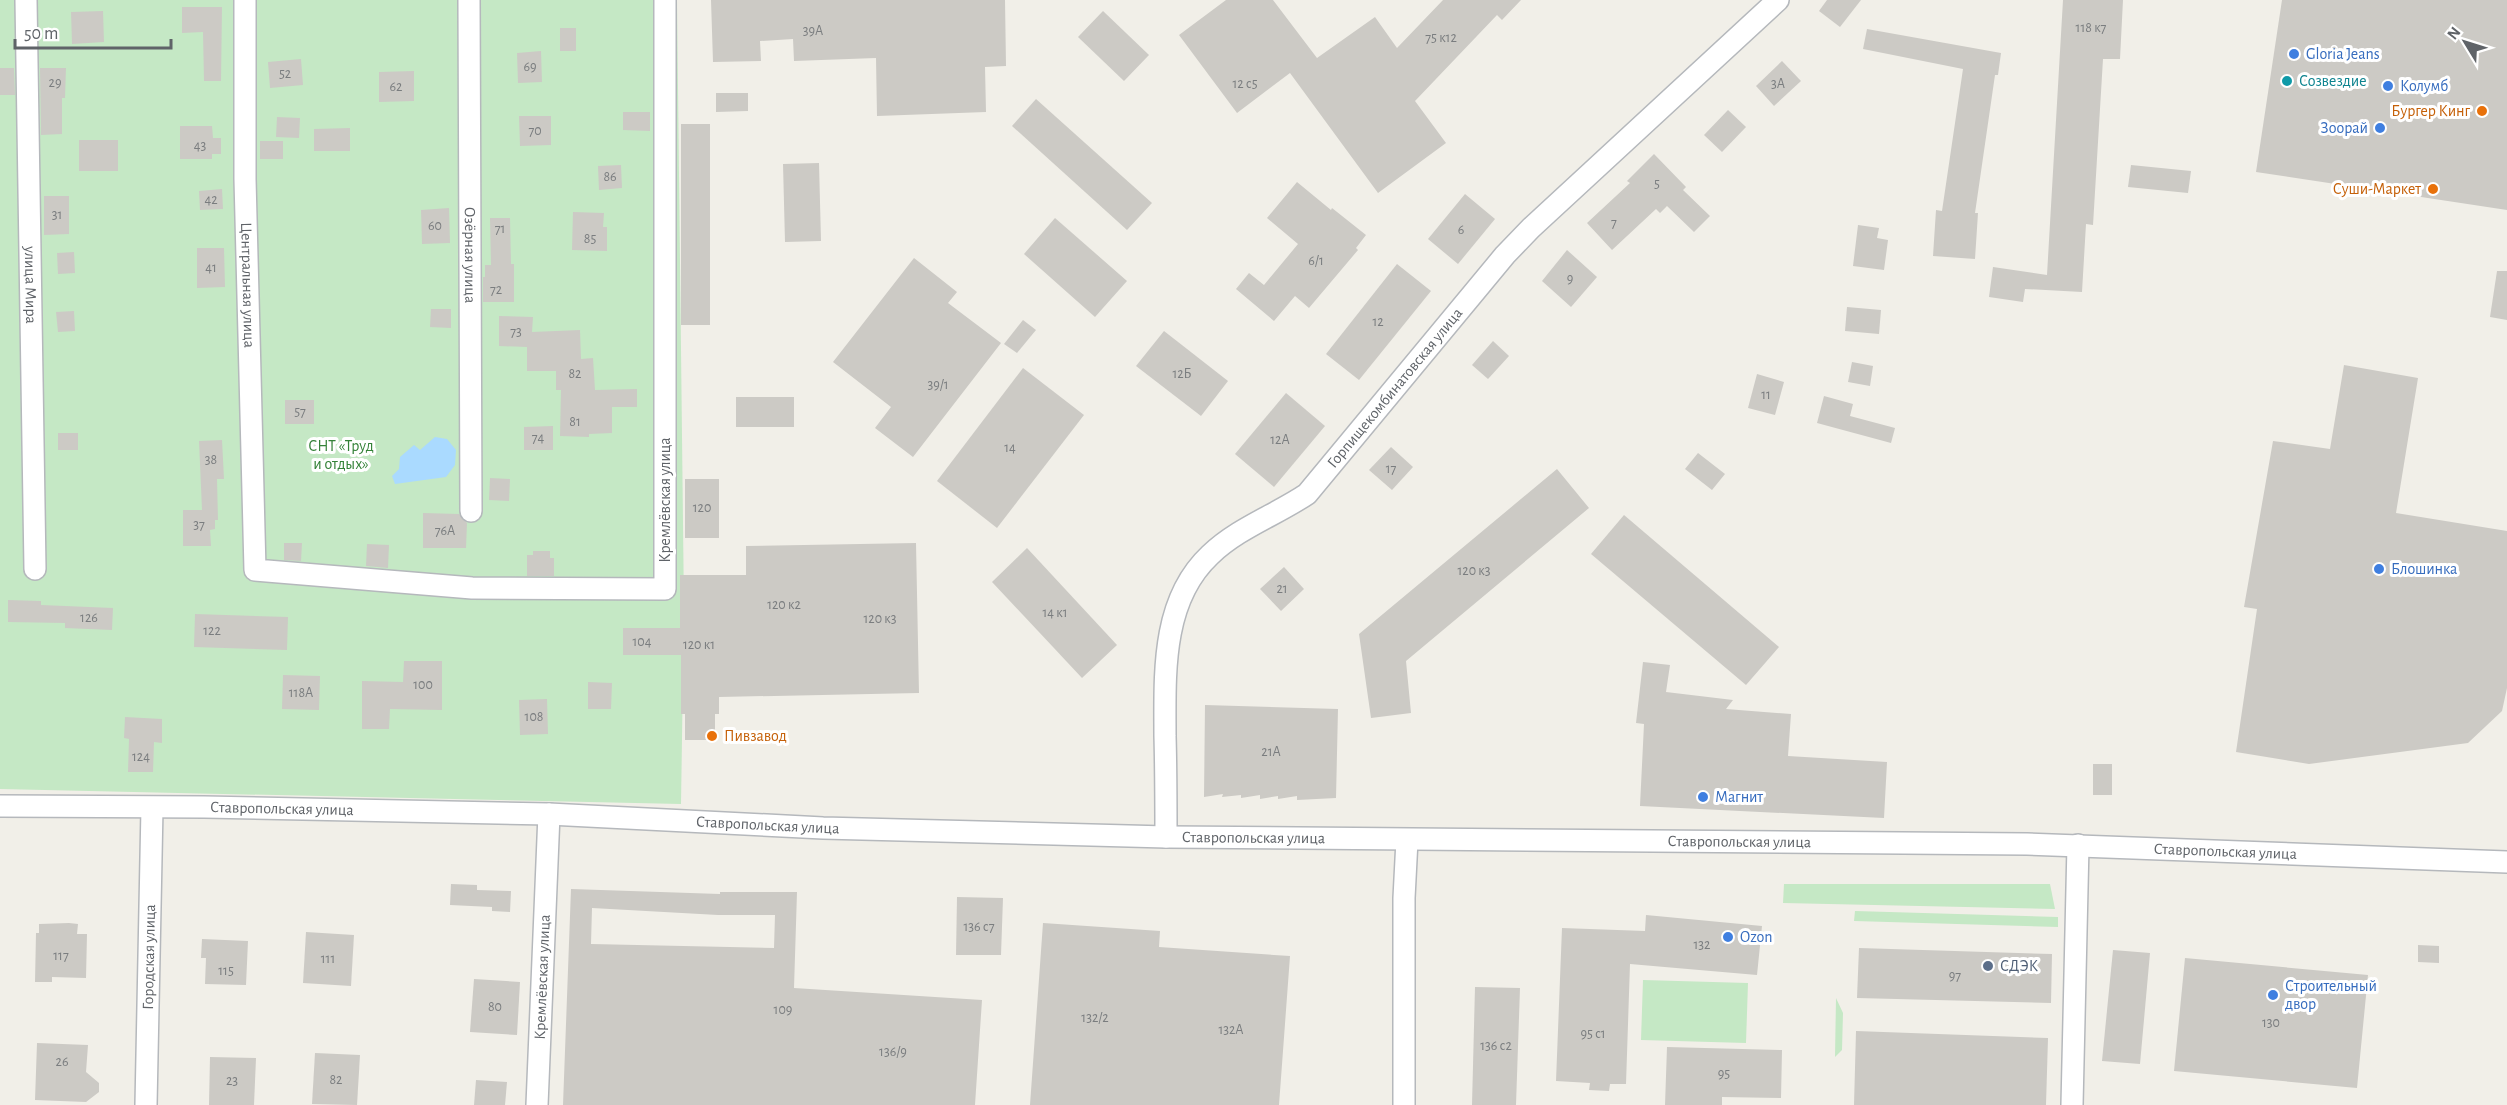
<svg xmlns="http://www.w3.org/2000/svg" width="2507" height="1105" font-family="'Alegreya Sans',sans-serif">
<rect width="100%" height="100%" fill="#f1efe8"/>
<g fill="#c5e8c5">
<path d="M0,0H677L684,610L681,804L0,789Z"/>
<path d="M1784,884H2050L2055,909L1783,903Z"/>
<path d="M1855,911L2058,917V927L1854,921Z"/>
<path d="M1643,980L1748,983L1746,1043L1641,1040Z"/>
<path d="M1836,998L1843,1013L1842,1050L1835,1057Z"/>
</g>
<path fill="#aadaff" d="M435,437L447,439L456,450L455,465L446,477L395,484L392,476L399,469L400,457L414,445L420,450Z"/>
<g fill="#cccac5" fill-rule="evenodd">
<path d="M711,0H1005L1006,66L985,67L986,112L877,116L876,58L794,61L793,39L760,41L761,61L713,62Z"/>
<path d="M1226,0H1273L1317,58L1375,17L1397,48L1443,0H1521L1502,20L1497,15L1415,101L1446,143L1378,193L1290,73L1237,113L1179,35Z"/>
<path d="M1827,0H1861L1840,27L1819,11Z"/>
<path d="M2063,0H2123L2120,59H2103L2093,225L2086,224L2082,292L2025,289L2023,302L1989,297L1993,267L2047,275Z"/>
<path d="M2282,0H2507V210L2256,172Z"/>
<path d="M182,7H222L221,81H204L203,32L182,33Z"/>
<path d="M103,11L104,42L72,44L71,12Z"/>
<path d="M1103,11L1149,55L1124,81L1078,37Z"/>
<rect x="560" y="28" width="16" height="23"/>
<path d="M1867,29L2001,53L1998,75H1995L1975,213H1978L1975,259L1933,256L1936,210L1942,211L1963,69L1863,49Z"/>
<path d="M541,51L542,82L518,83L517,53Z"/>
<path d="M301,59L303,85L270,88L268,62Z"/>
<path d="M1782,61L1801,81L1774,106L1756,86Z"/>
<path d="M0,68H14L15,95H0Z"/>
<path d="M40,68H66L65,98H62V134L41,135Z"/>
<path d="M414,71V101L379,102V72Z"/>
<path d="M716,93H748V111L716,112Z"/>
<path d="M1036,99L1152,203L1127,230L1012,126Z"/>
<path d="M1728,110L1746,127L1722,152L1704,135Z"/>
<path d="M623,112H650V131L623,130Z"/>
<path d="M519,116H551V145L520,146Z"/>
<path d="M277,117L300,118L299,138L276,137Z"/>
<rect x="681" y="124" width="29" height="201"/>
<path d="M180,126H212L213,138H221V154H212V159H180Z"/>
<path d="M350,128V151H314V129Z"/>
<rect x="79" y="140" width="39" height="31"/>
<rect x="260" y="141" width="23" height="18"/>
<path d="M1654,154L1686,187L1683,190L1710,216L1694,232L1667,206L1660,213L1656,209L1612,250L1587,223L1630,183L1627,181Z"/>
<path d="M819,163L821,241L785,242L783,164Z"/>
<path d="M621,165L622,188L599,190L598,166Z"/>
<path d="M2131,165L2191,171L2188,193L2128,187Z"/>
<path d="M1297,182L1331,210L1332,208L1366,235L1356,248L1358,250L1309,308L1295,296L1274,321L1236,289L1249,273L1264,285L1298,244L1267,218Z"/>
<path d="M222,189L223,209L200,210L199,191Z"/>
<path d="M1465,194L1495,219L1458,264L1428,239Z"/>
<path d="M44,196H69V234L44,235Z"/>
<path d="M449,208L450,243L422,244L421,210Z"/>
<path d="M573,212L604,213L603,227H607V251L572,250Z"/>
<path d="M490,218H510L511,264H514V302H483V277H485V265H491Z"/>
<path d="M1055,218L1127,281L1095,317L1024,254Z"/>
<path d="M1858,225L1879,228L1877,238L1888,240L1884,270L1853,266Z"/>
<path d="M197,248H224L225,287L197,288Z"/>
<path d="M1567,250L1597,277L1571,307L1542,281Z"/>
<path d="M74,252L75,273L58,274L57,253Z"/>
<path d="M914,258L957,292L948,303L1001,343L913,457L875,428L891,407L833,362Z"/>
<path d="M1397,264L1431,291L1359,380L1326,354Z"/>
<path d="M2497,271H2507V320L2490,317Z"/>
<path d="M1847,307L1881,310L1879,334L1845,331Z"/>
<path d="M431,309H451V328L430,327Z"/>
<path d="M74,311L75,331L58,332L56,312Z"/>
<path d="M499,316L533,317L532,332L580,330L581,359L593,358L595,390L637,389V407H612V433L589,434V437L560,436L561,390H556V371H527V347L499,346Z"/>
<path d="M1023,320L1036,330L1017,353L1004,344Z"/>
<path d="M1164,331L1228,381L1201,416L1136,366Z"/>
<path d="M1493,341L1509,356L1488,379L1472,365Z"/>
<path d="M1852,362L1873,366L1870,386L1848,382Z"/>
<path d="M2344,365L2418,378L2396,513L2507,531V688L2502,711L2468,743L2309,764L2236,752L2257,609L2244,607L2273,441L2330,449Z"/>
<path d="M1023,368L1084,415L997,528L937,481Z"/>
<path d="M1757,374L1784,382L1775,415L1748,408Z"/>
<path d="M1286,393L1325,426L1274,487L1235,454Z"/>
<path d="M1824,396L1853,404L1850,416L1895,428L1891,443L1817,423Z"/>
<rect x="736" y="397" width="58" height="30"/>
<rect x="285" y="400" width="29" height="24"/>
<path d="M553,426V450H524V427Z"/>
<rect x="58" y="433" width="20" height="17"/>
<path d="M222,440L224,479H217L218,520H215V529L210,530L211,546H183V510H202L199,441Z"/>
<path d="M1391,447L1413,467L1392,490L1369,470Z"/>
<path d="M1698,453L1725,474L1712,490L1685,469Z"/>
<path d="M1557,469L1589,508L1406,661L1411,713L1371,718L1359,634Z"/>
<path d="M490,478L510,479L509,501L489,500Z"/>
<rect x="685" y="479" width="34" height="59"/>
<path d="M423,513L459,514L467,523L466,548H423Z"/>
<path d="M1624,515L1779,647L1746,685L1591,554Z"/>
<path d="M284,543H302L301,561L284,560Z"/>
<path d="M916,543L919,693L719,697V714H715V740H685V714H681V655H623V628H680V575H746V546Z"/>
<path d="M367,544L389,545L388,568L366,566Z"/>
<path d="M1027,548L1117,645L1082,678L992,582Z"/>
<path d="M533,551H550V558H554V576H527V555H533Z"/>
<path d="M1284,567L1304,589L1281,611L1260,589Z"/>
<path d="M8,600L41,601V605L113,608L112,630L65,628V623L8,622Z"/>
<path d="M195,614L288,617L287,650L194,647Z"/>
<path d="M404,661H442V710L390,709L389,729H362V681L403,682Z"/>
<path d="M1643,662L1670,665L1666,692L1733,700L1726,709L1791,714L1788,756L1887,762L1884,818L1640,806L1644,724L1636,723Z"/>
<path d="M283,675L320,676L319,710L282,709Z"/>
<path d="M588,682L612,683L611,709H588Z"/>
<path d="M547,699L548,734L520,735L519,700Z"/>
<path d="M1205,705L1338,709L1336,798L1297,800V796L1278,799V796L1260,799V795L1241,798V795L1222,797L1223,794L1204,797Z"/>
<path d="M125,717L162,719V743L154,742L153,772H128L129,739L124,738Z"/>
<rect x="2093" y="764" width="19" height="31"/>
<path d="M451,884L477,885V890L511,891L510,912L492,911V907L450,905Z"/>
<path d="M571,889L720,894V892H797L794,988L982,1000L975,1105H563ZM592,908L718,915H775L774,948L591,944Z"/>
<path d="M957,897L1003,898L1001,955H956Z"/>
<path d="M1646,915L1762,926L1757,975L1630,964L1626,1084H1610L1609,1091L1589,1090L1590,1083L1556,1081L1562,928L1645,931Z"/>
<path d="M69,923L78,924L77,934H87L86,978L52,977V982H35L36,933H39V924Z"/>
<path d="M1043,923L1160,931L1159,947L1290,956L1279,1105H1030Z"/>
<path d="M306,932L354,935L351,986L303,983Z"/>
<path d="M202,939L248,941L246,985L205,984L206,958H201Z"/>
<path d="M2418,945L2439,946V963L2418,962Z"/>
<path d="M1859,948L2052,954L2051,1003L1857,998Z"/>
<path d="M2113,950L2150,953L2140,1064L2102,1061Z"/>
<path d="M2185,958L2368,975L2357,1088L2174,1071Z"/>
<path d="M474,979L520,982L517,1035L470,1032Z"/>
<path d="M1475,987L1520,988L1516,1105H1472Z"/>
<path d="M1856,1031L2048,1038L2046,1105H1854Z"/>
<path d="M37,1043L88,1045L86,1072L99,1083V1092L86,1102L35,1100Z"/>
<path d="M1667,1047L1782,1050L1781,1098L1722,1097V1105H1665Z"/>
<path d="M315,1053L360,1055L357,1105L312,1104Z"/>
<path d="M210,1057L256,1058L254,1105H209Z"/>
<path d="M476,1080L507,1082L505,1105H474Z"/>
</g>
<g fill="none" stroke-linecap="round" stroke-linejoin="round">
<defs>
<g id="street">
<path id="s1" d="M26,0L35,569"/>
<path id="s2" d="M245,0V179L255,570L472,588L665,589V0"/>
<path id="s3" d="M469,0L471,511"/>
<path id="s4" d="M0,806L204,807L549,814L823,828L1166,837L2027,844L2507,862"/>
<path id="s5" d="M1166,837C1166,804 1166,770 1165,736C1165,674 1161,601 1210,555C1238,528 1276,515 1307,494L1505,255L1531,228L1778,0"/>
<path id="s6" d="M146,1105L152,808"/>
<path id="s7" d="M537,1105L549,814"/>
<path d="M1404,1105V898L1407,840"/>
<path d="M2072,1105L2078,845"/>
</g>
</defs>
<use href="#street" stroke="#b5b8bc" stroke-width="24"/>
<use href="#street" stroke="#fff" stroke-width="21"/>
</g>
<g fill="#3f7fe0" stroke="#fff" stroke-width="2">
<circle cx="2294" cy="54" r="6"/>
<circle cx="2388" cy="86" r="6"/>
<circle cx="2380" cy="128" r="6"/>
<circle cx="2379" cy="569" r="6"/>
<circle cx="1703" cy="797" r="6"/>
<circle cx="1728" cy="937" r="6"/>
<circle cx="2273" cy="995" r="6"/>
</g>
<circle fill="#0f9aa8" stroke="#fff" stroke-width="2" cx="2287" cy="81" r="6"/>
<g fill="#e8710a" stroke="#fff" stroke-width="2">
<circle cx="2482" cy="111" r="6"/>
<circle cx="2433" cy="189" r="6"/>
<circle cx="712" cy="736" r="6"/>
</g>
<circle fill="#5c6f8a" stroke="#fff" stroke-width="2" cx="1988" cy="966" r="6"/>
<g text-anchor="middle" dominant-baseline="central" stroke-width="6" stroke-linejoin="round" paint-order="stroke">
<g font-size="14" fill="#7a7d7f">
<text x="2091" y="28">118 к7</text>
<text x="813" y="31">39А</text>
<text x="1441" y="38">75 к12</text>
<text x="530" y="67">69</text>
<text x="285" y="74">52</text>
<text x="55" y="83">29</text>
<text x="1245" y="84">12 с5</text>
<text x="1778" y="84">3А</text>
<text x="396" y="87">62</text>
<text x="535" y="131">70</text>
<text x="200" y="146">43</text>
<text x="610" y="177">86</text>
<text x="1657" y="184">5</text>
<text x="211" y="200">42</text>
<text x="57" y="215">31</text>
<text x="1614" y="223">7</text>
<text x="435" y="226">60</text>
<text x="500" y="229">71</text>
<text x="1461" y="230">6</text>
<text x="590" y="239">85</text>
<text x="1316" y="261">6/1</text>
<text x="211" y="268">41</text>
<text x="1570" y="279">9</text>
<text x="496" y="290">72</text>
<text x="1378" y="322">12</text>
<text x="516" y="332">73</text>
<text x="575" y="374">82</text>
<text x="1182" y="374">12Б</text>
<text x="938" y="385">39/1</text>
<text x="1766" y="395">11</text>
<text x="300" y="412">57</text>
<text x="575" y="422">81</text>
<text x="538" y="438">74</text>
<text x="1280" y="440">12А</text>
<text x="1010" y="448">14</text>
<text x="211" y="460">38</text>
<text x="1391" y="469">17</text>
<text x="702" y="508">120</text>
<text x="199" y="525">37</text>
<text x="445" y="531">76А</text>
<text x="1474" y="571">120 к3</text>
<text x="1282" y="589">21</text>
<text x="784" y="605">120 к2</text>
<text x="1055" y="613">14 к1</text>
<text x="89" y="618">126</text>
<text x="880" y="619">120 к3</text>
<text x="212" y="631">122</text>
<text x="642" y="642">104</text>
<text x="699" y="645">120 к1</text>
<text x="423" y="685">100</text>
<text x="301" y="693">118А</text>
<text x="534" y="717">108</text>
<text x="1271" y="752">21А</text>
<text x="141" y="757">124</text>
<text x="979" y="927">136 с7</text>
<text x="1702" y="945">132</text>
<text x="61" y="956">117</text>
<text x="328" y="959">111</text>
<text x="226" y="971">115</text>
<text x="1955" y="976">97</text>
<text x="495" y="1007">80</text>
<text x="783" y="1010">109</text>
<text x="1095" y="1018">132/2</text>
<text x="2271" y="1023">130</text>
<text x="1231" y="1030">132А</text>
<text x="1593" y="1034">95 с1</text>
<text x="1496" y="1046">136 с2</text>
<text x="893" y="1052">136/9</text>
<text x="62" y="1062">26</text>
<text x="1724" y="1074">95</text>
<text x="336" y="1080">82</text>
<text x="232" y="1081">23</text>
</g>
<g font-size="16" fill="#366cbe" stroke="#fff" text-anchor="start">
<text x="2306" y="54">Gloria Jeans</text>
<text x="2400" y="86">Колумб</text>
<text x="2368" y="128" text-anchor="end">Зоорай</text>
<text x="2391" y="569">Блошинка</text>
<text x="1715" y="797">Магнит</text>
<text x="1740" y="937">Ozon</text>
<text x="2285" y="986">Строительный<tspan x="2285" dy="18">двор</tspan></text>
</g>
<g font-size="16" fill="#0d838f" stroke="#fff" text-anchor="start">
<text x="2299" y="81">Созвездие</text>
</g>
<g font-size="16" fill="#c56008" stroke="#fff" text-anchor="end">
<text x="2470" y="111">Бургер Кинг</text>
<text x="2421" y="189">Суши-Маркет</text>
<text x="724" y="736" text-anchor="start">Пивзавод</text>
</g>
<g font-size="16" fill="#5f6368" stroke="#fff">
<text stroke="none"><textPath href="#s3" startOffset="255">Озёрная улица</textPath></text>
<text stroke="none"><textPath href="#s1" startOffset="285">улица Мира</textPath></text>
<text stroke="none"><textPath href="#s2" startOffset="285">Центральная улица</textPath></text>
<text stroke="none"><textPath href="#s5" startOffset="546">Горпищекомбинатовская улица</textPath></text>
<text transform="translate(665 500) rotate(-90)">Кремлёвская улица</text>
<text stroke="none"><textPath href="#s4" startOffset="282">Ставропольская улица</textPath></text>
<text stroke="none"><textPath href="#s4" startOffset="768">Ставропольская улица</textPath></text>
<text stroke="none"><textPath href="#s4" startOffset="1254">Ставропольская улица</textPath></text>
<text stroke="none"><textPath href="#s4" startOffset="1740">Ставропольская улица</textPath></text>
<text stroke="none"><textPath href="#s4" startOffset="2226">Ставропольская улица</textPath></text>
<text stroke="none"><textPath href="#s6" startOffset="148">Городская улица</textPath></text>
<text stroke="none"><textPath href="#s7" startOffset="128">Кремлёвская улица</textPath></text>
</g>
<g font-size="16" fill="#348238" stroke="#fff">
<text x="341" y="446">СНТ «Труд<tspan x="341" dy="18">и отдых»</tspan></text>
</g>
<g font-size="16" fill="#4e5e75" stroke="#fff" text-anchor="start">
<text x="2000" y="966">СДЭК</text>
</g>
</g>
<g transform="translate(2465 42) rotate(308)" stroke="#ffffff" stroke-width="4.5" paint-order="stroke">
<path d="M0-4.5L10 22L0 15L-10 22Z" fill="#5f6368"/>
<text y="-9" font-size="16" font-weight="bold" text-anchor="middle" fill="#5f6368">N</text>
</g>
<path d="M15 39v9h156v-9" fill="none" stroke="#5f6368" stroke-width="3"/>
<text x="24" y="39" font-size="18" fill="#5f6368" stroke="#ffffff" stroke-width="4.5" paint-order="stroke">50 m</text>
</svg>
